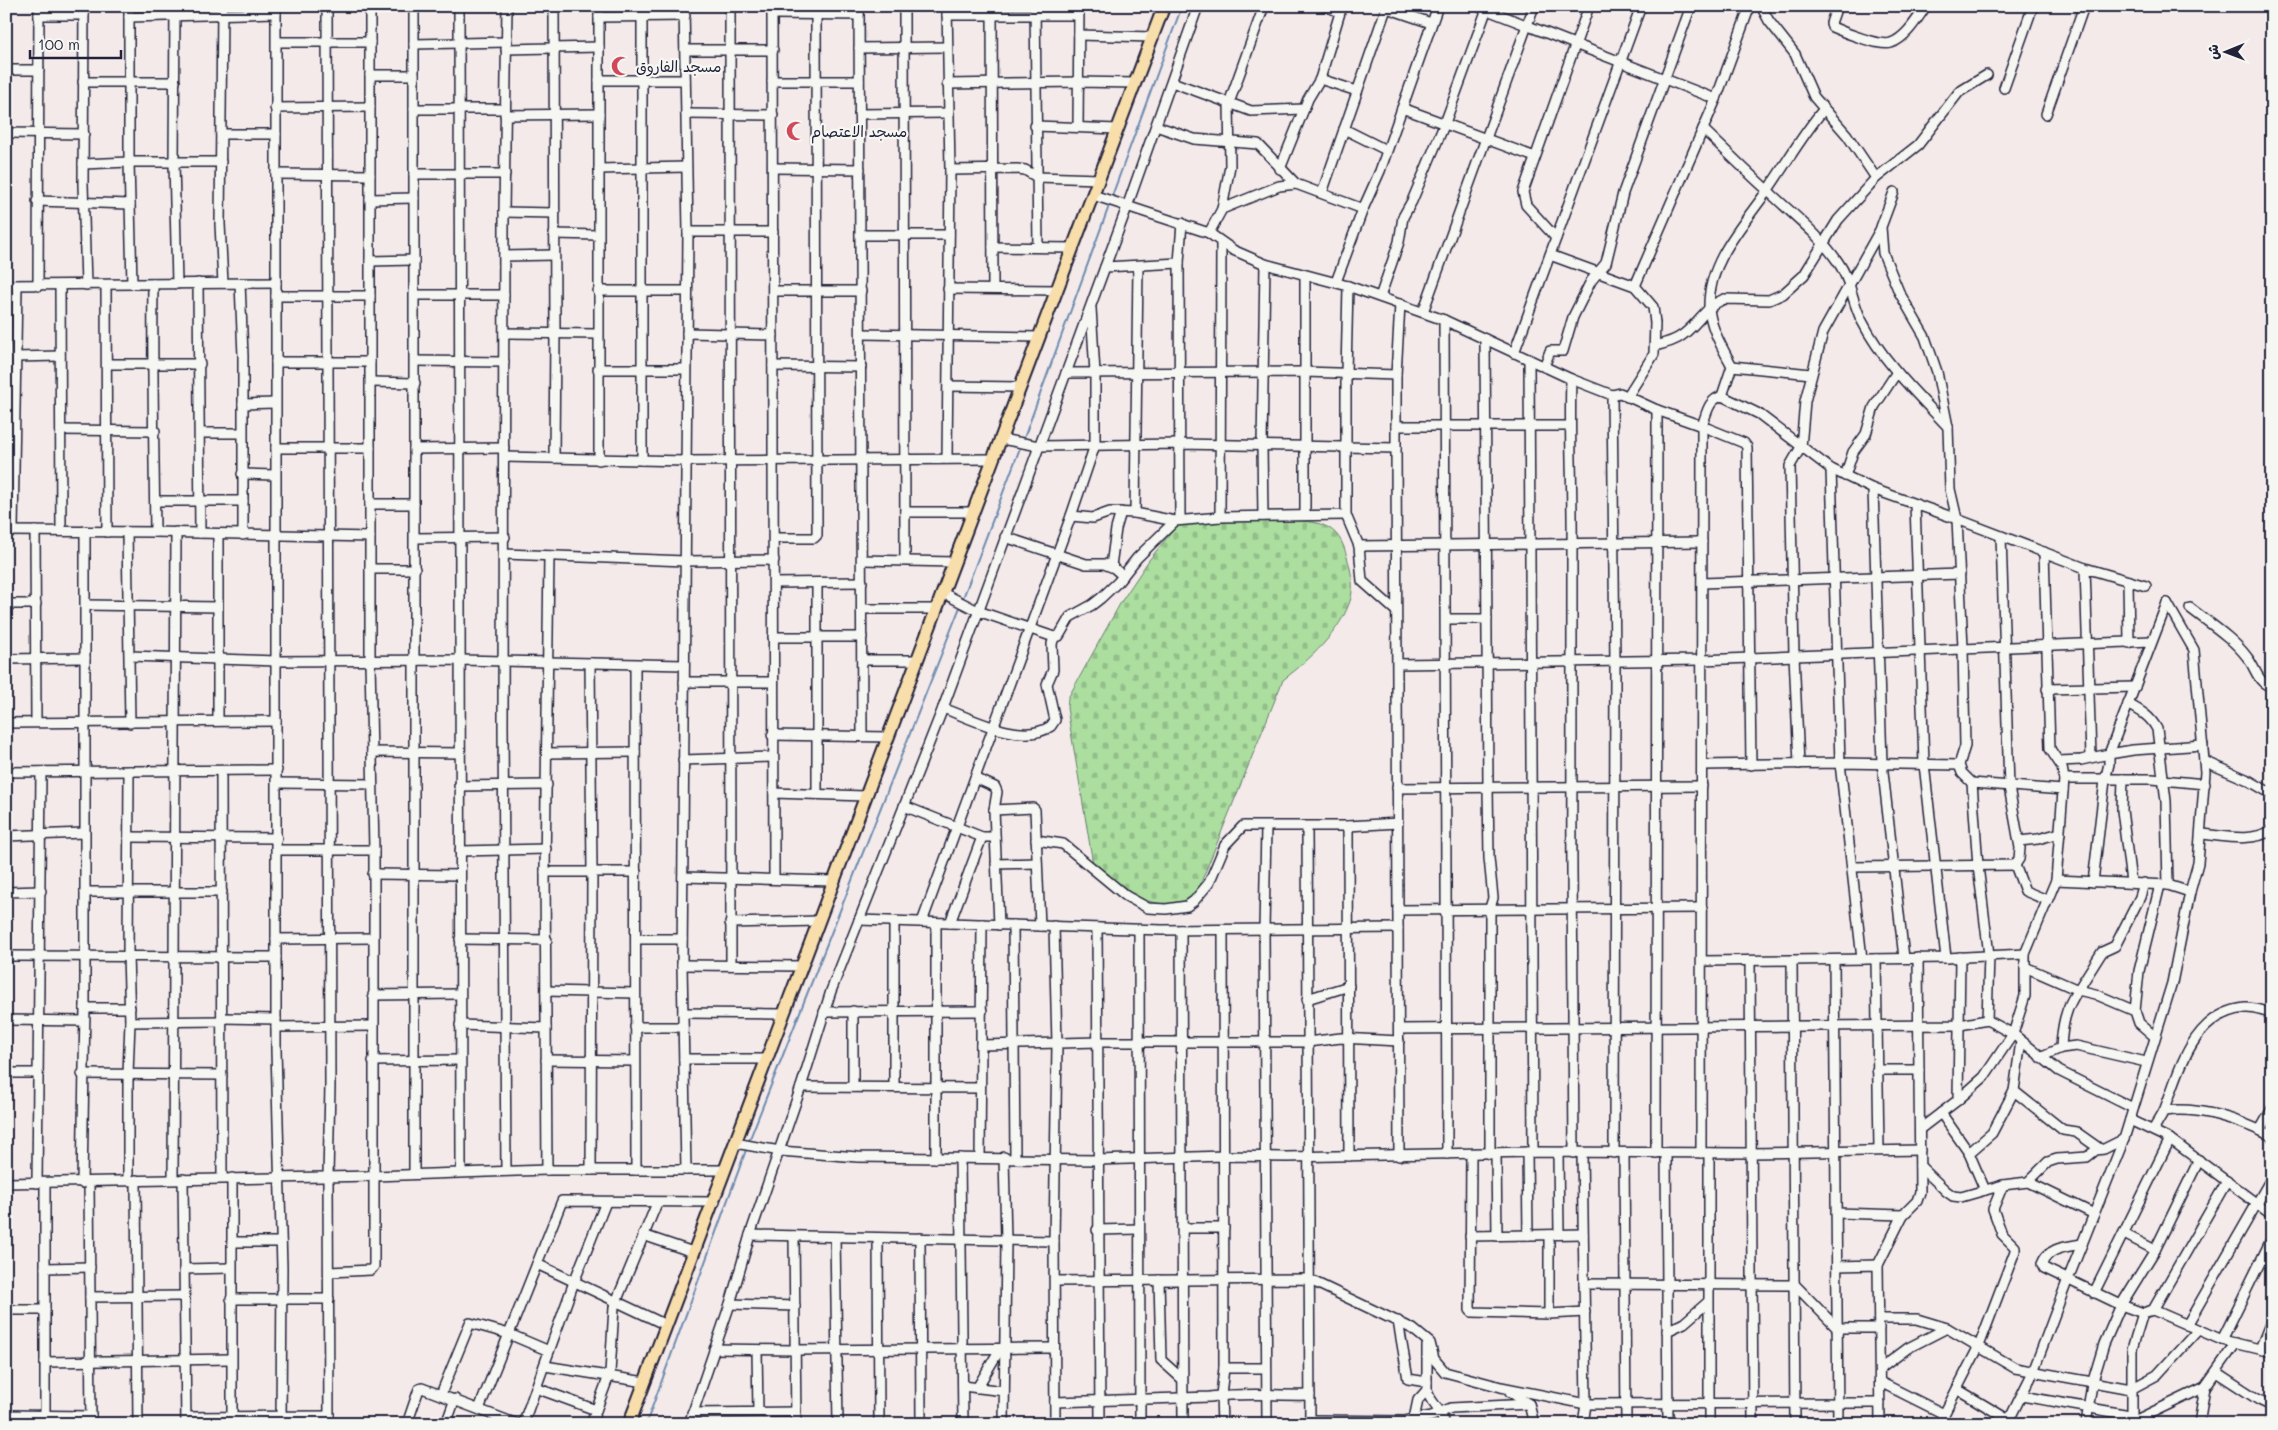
<svg xmlns="http://www.w3.org/2000/svg" width="2278" height="1430" font-family="Mali,'Playpen Sans Arabic',sans-serif">
<defs>
<pattern id="cemetery-stones" width="16" height="16" patternUnits="userSpaceOnUse" patternTransform="scale(1.25)"><rect width="16" height="16" fill="#abde9f"/><path d="M2 7V4a2 2 0 0 1 4 0v3zM10 15v-3a2 2 0 0 1 4 0v3z" fill="#93be8a"/></pattern>
</defs>
<rect width="100%" height="100%" fill="#f5eaea"/>
<filter id="ink" filterUnits="userSpaceOnUse"><feTurbulence type="fractalNoise" baseFrequency=".02" numOctaves="2"/><feDisplacementMap in="SourceGraphic" scale="10" xChannelSelector="R" yChannelSelector="G"/><feConvolveMatrix kernelMatrix="1 2 1 2 8 2 1 2 1" color-interpolation-filters="sRGB"/></filter>
<g filter="url(#ink)">
<path fill="url(#cemetery-stones)" stroke="#66806d" d="M1281,519C1294,521 1310,520 1323,525C1338,531 1343,542 1347,557C1351,570 1354,585 1351,598C1341,632 1309,660 1283,680L1200,885L1190,899L1179,903L1160,904L1144,900L1118,885L1093,864L1067,708L1068,698L1121,602L1149,560L1178,524Z"/>
<g fill="none" stroke-linecap="round" stroke-linejoin="round">
<g stroke="#6c8caf" stroke-width="2">
<path d="M1112,196L1182,6"/>
<path d="M1024,438L1109,206"/>
<path d="M963,598L1020,448"/>
<path d="M749,1141L960,607"/>
<path d="M646,1424L746,1150"/>
</g>
<defs>
<g id="minor">
<path d="M84,6L83,184L86,285"/>
<path d="M129,6V162L132,284"/>
<path d="M175,6L174,162L177,284"/>
<path d="M222,6L220,224L223,283"/>
<path d="M276,6V1050L282,1268L281,1424"/>
<path d="M327,6L330,1086L328,1176L329,1424"/>
<path d="M459,6L461,1172"/>
<path d="M642,6V460"/>
<path d="M684,6L688,232L682,965L686,1170"/>
<path d="M730,6L731,965"/>
<path d="M772,6C774,297 772,588 774,878"/>
<path d="M859,6L862,736"/>
<path d="M904,6L905,560"/>
<path d="M992,6L993,289"/>
<path d="M1035,6L1038,247"/>
<path d="M1325,6L1340,12"/>
<path d="M1477,6L1716,99"/>
<path d="M1761,6L1769,21L1795,54L1814,97L1847,135L1876,178"/>
<path d="M1837,6L1831,23L1832,27C1843,32 1881,47 1891,43C1906,38 1917,19 1926,6"/>
<path d="M1387,8L1431,23"/>
<path d="M772,14L859,15"/>
<path d="M39,15H84"/>
<path d="M947,15H1078"/>
<path d="M129,17L276,13"/>
<path d="M599,17L685,16"/>
<path d="M1079,35L1152,37"/>
<path d="M277,42H370"/>
<path d="M414,44L507,42"/>
<path d="M859,48L947,47"/>
<path d="M506,49L599,47"/>
<path d="M685,50H773"/>
<path d="M6,70H39"/>
<path d="M370,75H414"/>
<path d="M1320,79L1357,91"/>
<path d="M599,80H685"/>
<path d="M772,81H859"/>
<path d="M83,82H175"/>
<path d="M1172,82L1251,111L1304,109"/>
<path d="M947,84L1078,82L1135,83"/>
<path d="M2004,88L2033,6"/>
<path d="M275,108L370,107"/>
<path d="M1402,108L1535,157"/>
<path d="M414,109H505"/>
<path d="M686,114L773,115"/>
<path d="M859,114L948,113"/>
<path d="M2046,114L2084,6"/>
<path d="M505,115L599,114"/>
<path d="M1035,126L1118,129"/>
<path d="M1156,126L1194,139L1258,144L1296,184"/>
<path d="M1078,127L1079,6"/>
<path d="M1344,129L1386,150"/>
<path d="M1703,129C1724,149 1745,170 1766,189C1791,213 1818,233 1838,262C1851,280 1852,302 1862,321C1883,362 1917,394 1948,427"/>
<path d="M6,133L84,134"/>
<path d="M221,134H276"/>
<path d="M83,164L129,162H221"/>
<path d="M773,168L860,169"/>
<path d="M599,169L686,167"/>
<path d="M1280,169L1308,99L1320,79L1342,6"/>
<path d="M950,170L1017,169L1025,170L1037,177L1099,179"/>
<path d="M276,174L370,175"/>
<path d="M414,174H505"/>
<path d="M1894,192L1881,227L1883,253L1899,292L1925,337L1937,372L1948,427L1950,489L1957,519L1963,648L1965,746L1959,765L1962,773L1972,783L1978,866L1989,955L1987,1020"/>
<path d="M1322,193L1387,6"/>
<path d="M1093,195L1209,233L1233,250L1265,264L1348,286L1444,320L1571,379L1612,395L1620,393L1657,410L1702,426L1701,1153"/>
<path d="M370,199L414,198"/>
<path d="M37,201L130,204"/>
<path d="M1222,209L1230,166L1229,103L1264,6"/>
<path d="M504,212L554,213"/>
<path d="M688,232H773"/>
<path d="M1209,233L1222,209L1279,186L1296,184L1363,209"/>
<path d="M554,234L598,235"/>
<path d="M861,235H949"/>
<path d="M1556,238L1526,205L1523,192L1589,6"/>
<path d="M993,247L1073,248"/>
<path d="M1550,255L1635,286L1653,307L1655,323L1654,354L1627,397"/>
<path d="M504,256L554,255"/>
<path d="M370,261L414,260"/>
<path d="M1105,267L1179,263"/>
<path d="M1336,282L1363,209L1380,171L1438,6"/>
<path d="M198,283L200,533"/>
<path d="M240,283L243,356V535"/>
<path d="M153,284C152,367 154,449 155,532"/>
<path d="M6,285L276,283"/>
<path d="M60,285L61,531"/>
<path d="M106,285L107,532"/>
<path d="M38,286L39,6"/>
<path d="M1348,286L1346,373V515L1359,546L1362,581L1396,611"/>
<path d="M1635,286L1716,99L1750,6"/>
<path d="M948,289L1057,290"/>
<path d="M598,291H686"/>
<path d="M773,291H861"/>
<path d="M415,295H504"/>
<path d="M276,296H370"/>
<path d="M1380,297L1399,242L1403,217L1412,201L1445,123L1488,6"/>
<path d="M1423,312L1534,6"/>
<path d="M1444,320L1447,1154"/>
<path d="M504,333L598,334"/>
<path d="M687,333L773,335"/>
<path d="M862,334L1039,337"/>
<path d="M1485,339L1488,787L1489,858L1493,898L1490,908V1154"/>
<path d="M1655,346C1662,344 1671,342 1678,338C1696,328 1704,307 1724,299L1769,300L1783,294L1804,275L1838,220L1876,178L1918,145L1959,92L1987,75"/>
<path d="M1514,353L1641,6"/>
<path d="M15,357L60,356"/>
<path d="M1529,360L1533,1152"/>
<path d="M415,361L504,362"/>
<path d="M276,362H370"/>
<path d="M107,364H200"/>
<path d="M773,366L861,367"/>
<path d="M1732,366L1811,374"/>
<path d="M1544,367L1550,351H1563L1573,317L1591,281L1606,263L1623,193L1691,6"/>
<path d="M598,369H686"/>
<path d="M1066,373L1305,372L1396,375"/>
<path d="M1571,379C1569,438 1573,496 1572,554C1571,754 1572,953 1574,1153"/>
<path d="M371,382L415,383"/>
<path d="M949,386L1020,387"/>
<path d="M1612,395L1615,661L1614,1153"/>
<path d="M1722,396L1732,366C1723,349 1709,326 1709,305C1709,261 1743,225 1767,191C1786,164 1802,135 1824,109"/>
<path d="M243,404L275,403"/>
<path d="M1396,426H1570"/>
<path d="M61,430L155,431"/>
<path d="M200,433H242"/>
<path d="M1001,439L1039,446L1179,444L1396,448"/>
<path d="M276,448H370"/>
<path d="M414,449L504,448"/>
<path d="M504,457L685,461L993,459"/>
<path d="M554,458L555,334L554,6"/>
<path d="M947,459L950,170L947,6"/>
<path d="M599,460V6"/>
<path d="M1831,469L1840,763L1862,959"/>
<path d="M242,474L275,475"/>
<path d="M1845,476L1853,452L1866,434L1874,407L1897,372"/>
<path d="M1873,489L1882,763L1904,958"/>
<path d="M155,501H243"/>
<path d="M370,504H414"/>
<path d="M1915,504L1924,764L1946,958"/>
<path d="M905,512H973"/>
<path d="M1135,513L1138,266"/>
<path d="M1305,515V276"/>
<path d="M1071,516L1093,518L1110,512L1135,513L1175,521L1220,517L1346,515"/>
<path d="M1263,516L1262,446L1265,264"/>
<path d="M1220,517L1221,243"/>
<path d="M1180,520L1179,263L1182,223"/>
<path d="M6,531L155,532L370,537"/>
<path d="M13,531L17,286"/>
<path d="M35,531L36,722"/>
<path d="M127,532L130,723"/>
<path d="M218,534V721"/>
<path d="M2001,536L2009,787L2020,848L2019,859L2015,865L2025,891L2047,900"/>
<path d="M1005,537L1086,564H1104L1114,568L1123,576"/>
<path d="M415,538L505,537"/>
<path d="M774,538H814L817,535L816,6"/>
<path d="M1359,546L1702,542"/>
<path d="M2044,552L2050,749L2062,767L2064,779L2056,880L2025,954V996L2013,1034L2059,1071L2133,1108"/>
<path d="M505,554L685,561L774,560"/>
<path d="M862,560L954,562"/>
<path d="M1111,566L1116,529L1121,512"/>
<path d="M2085,568L2091,757"/>
<path d="M370,569H415"/>
<path d="M2128,581L2129,643"/>
<path d="M774,583L862,582"/>
<path d="M1702,583L1960,574"/>
<path d="M943,593L978,611L1054,637"/>
<path d="M6,604H36"/>
<path d="M86,605L218,607"/>
<path d="M2190,608C2209,623 2233,638 2247,657C2256,668 2257,683 2272,687"/>
<path d="M862,609H936"/>
<path d="M1446,619H1487"/>
<path d="M773,637H862"/>
<path d="M130,656L276,661L460,660L684,665"/>
<path d="M6,659L85,658"/>
<path d="M862,660H917"/>
<path d="M590,663L592,872L591,1170"/>
<path d="M1398,664L1702,660L2151,641"/>
<path d="M635,665L636,1170"/>
<path d="M684,682H773"/>
<path d="M2047,689L2135,687"/>
<path d="M2128,704C2141,711 2150,716 2157,729L2166,801L2168,885"/>
<path d="M943,708C972,719 1023,746 1051,726L1055,720L1047,684L1053,670L1052,644L1054,637L1059,636L1070,617L1092,605L1101,598L1118,582L1137,558L1175,521"/>
<path d="M6,723L276,721"/>
<path d="M772,735L888,737"/>
<path d="M372,752L460,753"/>
<path d="M547,753L635,752"/>
<path d="M683,760L772,757"/>
<path d="M2059,761L2081,760L2109,754L2167,603"/>
<path d="M2204,761L2248,780L2272,794"/>
<path d="M1799,764L1794,655L1790,466L1801,447L1805,401L1823,332L1880,230"/>
<path d="M1702,765L1840,763L1959,765"/>
<path d="M1751,765L1747,447L1744,443L1702,426C1707,413 1708,400 1722,396L1759,414L1831,469L1873,489L1957,519L2085,568L2146,586"/>
<path d="M221,771L222,1178"/>
<path d="M6,772L277,770"/>
<path d="M975,778L995,787L997,792L994,810L999,925"/>
<path d="M2064,779H2152L2205,784"/>
<path d="M2123,779L2122,810L2131,882"/>
<path d="M277,783L372,784"/>
<path d="M1972,783L2063,790"/>
<path d="M459,786L547,785"/>
<path d="M1397,788L1702,786"/>
<path d="M774,793L865,796"/>
<path d="M817,794V583"/>
<path d="M904,806L982,837H995"/>
<path d="M994,810L1033,808L1035,810L1040,926"/>
<path d="M1348,826L1349,1156"/>
<path d="M1266,827L1264,930L1267,1424"/>
<path d="M1307,827L1310,1424"/>
<path d="M2202,834C2224,836 2252,843 2272,830"/>
<path d="M6,836L84,833"/>
<path d="M129,837L277,838"/>
<path d="M1036,840L1063,844L1126,896L1148,908L1166,909L1187,906L1194,901L1209,883L1225,845L1243,826H1348L1398,823"/>
<path d="M2019,841L2038,839L2060,833"/>
<path d="M277,850H374"/>
<path d="M460,851L546,849"/>
<path d="M996,864L1037,863"/>
<path d="M1853,867L2015,865"/>
<path d="M545,872H636"/>
<path d="M373,874L460,875"/>
<path d="M683,877L833,881"/>
<path d="M2056,880L2168,885L2190,892"/>
<path d="M2093,882L2105,780L2109,764V754L2133,750L2203,745"/>
<path d="M2144,883L2140,897L2115,946L2102,952L2078,990L2095,994L2135,1011L2139,1023L2154,1036"/>
<path d="M6,892L41,891"/>
<path d="M85,892H222"/>
<path d="M1398,910L1702,908"/>
<path d="M859,920L1162,930L1398,928"/>
<path d="M894,921V1087"/>
<path d="M922,922L1071,516L1095,445V373L1091,308"/>
<path d="M730,923L818,921"/>
<path d="M950,923L982,837"/>
<path d="M1013,925L1015,1158"/>
<path d="M1054,926L1057,1044L1054,1241L1055,1424"/>
<path d="M1097,928L1100,1424"/>
<path d="M1139,930L1140,1424"/>
<path d="M1181,930L1183,1424"/>
<path d="M276,939L373,938"/>
<path d="M460,939L547,940"/>
<path d="M637,939H682"/>
<path d="M6,956L276,957"/>
<path d="M1876,959L1879,1150"/>
<path d="M1792,960L1795,1424"/>
<path d="M1834,960L1838,1424"/>
<path d="M1703,961L1946,958L2025,954"/>
<path d="M1750,961L1753,1424"/>
<path d="M682,965L801,966"/>
<path d="M2025,967L2078,990C2065,1008 2062,1027 2061,1048"/>
<path d="M546,991L635,993"/>
<path d="M373,995L460,994"/>
<path d="M1307,999L1349,986"/>
<path d="M85,1008H130"/>
<path d="M853,1011V1087"/>
<path d="M2135,1011L2139,971L2160,885"/>
<path d="M824,1012L982,1011"/>
<path d="M683,1013L783,1014"/>
<path d="M222,1018L276,1019"/>
<path d="M6,1020L84,1021"/>
<path d="M130,1022L222,1021"/>
<path d="M460,1025L546,1028"/>
<path d="M276,1027L373,1026"/>
<path d="M635,1027H683"/>
<path d="M1399,1029L1960,1025L1987,1020L2013,1034L1984,1077L1958,1100L1920,1129"/>
<path d="M2021,1041L2014,1091L2063,1130L2076,1132L2100,1149"/>
<path d="M981,1045L1099,1042H1307L1341,1038L1399,1041"/>
<path d="M2040,1057L2061,1048L2076,1046L2146,1062"/>
<path d="M684,1059H766"/>
<path d="M546,1060L635,1061"/>
<path d="M373,1061L460,1060"/>
<path d="M1877,1070H1919"/>
<path d="M6,1073H38"/>
<path d="M82,1074L222,1075"/>
<path d="M801,1087L980,1088"/>
<path d="M1958,1100L1960,957"/>
<path d="M2164,1111C2180,1070 2192,1014 2245,1008C2254,1007 2263,1012 2272,1013"/>
<path d="M1941,1113L1969,1153L1985,1190"/>
<path d="M2130,1120L2170,1139L2272,1215"/>
<path d="M2153,1130L2164,1111C2201,1106 2239,1120 2272,1136"/>
<path d="M2260,1130L2272,1109"/>
<path d="M735,1143L780,1151L858,1157L1097,1160L1224,1156L1287,1157L1533,1152L1751,1153L1920,1150"/>
<path d="M1527,1152L1528,1235"/>
<path d="M1558,1153L1559,1234"/>
<path d="M1582,1153L1586,1404L1583,1424"/>
<path d="M1624,1153L1626,1424"/>
<path d="M1656,1153L1657,410"/>
<path d="M1666,1153L1668,1424"/>
<path d="M1709,1153V1424"/>
<path d="M1969,1153L1992,1133L2014,1091"/>
<path d="M1471,1154L1470,1310L1472,1312L1549,1314L1585,1312"/>
<path d="M1496,1154L1497,1236"/>
<path d="M1399,1156L1396,448V375L1400,304"/>
<path d="M1004,1157L1006,1240L1004,1424"/>
<path d="M936,1158V923"/>
<path d="M960,1158L963,1424"/>
<path d="M980,1158L982,924"/>
<path d="M1920,1166L1946,1191L1953,1196L1961,1197L2003,1185L2028,1182L2094,1214"/>
<path d="M547,1170L545,872L549,556"/>
<path d="M506,1171L503,726L504,212L507,6"/>
<path d="M414,1173V6"/>
<path d="M232,1178V1424"/>
<path d="M173,1179L176,532"/>
<path d="M183,1179L186,1424"/>
<path d="M128,1180V1074L130,1022L128,955L129,771"/>
<path d="M136,1180L138,1424"/>
<path d="M89,1182L91,1424"/>
<path d="M2028,1182L2048,1162L2057,1159L2087,1157L2096,1150L2104,1149L2124,1139"/>
<path d="M6,1183L374,1176L547,1170H725"/>
<path d="M37,1183L41,772"/>
<path d="M82,1183L85,1008V531"/>
<path d="M1836,1213L1903,1215"/>
<path d="M1182,1228H1224"/>
<path d="M1097,1230L1139,1229"/>
<path d="M2124,1234L2155,1250"/>
<path d="M643,1235L693,1252"/>
<path d="M750,1235L1054,1241"/>
<path d="M794,1236L796,1424"/>
<path d="M1470,1236L1583,1234"/>
<path d="M835,1237L838,1424"/>
<path d="M878,1238L879,1424"/>
<path d="M920,1238L921,1424"/>
<path d="M232,1242H281"/>
<path d="M2082,1244C2067,1247 2048,1247 2042,1264L2044,1268L2121,1305L2143,1313L2153,1310L2222,1340L2272,1352"/>
<path d="M537,1264L666,1325"/>
<path d="M1878,1265L1903,1215L1917,1201L1920,1192L1918,958"/>
<path d="M1837,1266L1878,1265L1880,1424"/>
<path d="M45,1268L90,1267"/>
<path d="M184,1269L231,1268"/>
<path d="M329,1272L371,1270L374,1266V850L370,661V6"/>
<path d="M1159,1280L1161,1360L1182,1379"/>
<path d="M1055,1281L1308,1279L1413,1329L1430,1343L1434,1359L1445,1372L1501,1387L1586,1404L1880,1403"/>
<path d="M1584,1284L1795,1285L1837,1328H1879"/>
<path d="M2094,1293L2170,1139"/>
<path d="M90,1297L184,1296"/>
<path d="M231,1299H329"/>
<path d="M730,1304L795,1306"/>
<path d="M6,1310H45"/>
<path d="M2153,1310L2227,1181"/>
<path d="M1549,1314V1235"/>
<path d="M1879,1319H1917L1947,1328L2015,1368L2131,1389L2157,1375L2198,1330"/>
<path d="M1398,1321L1408,1379L1427,1382"/>
<path d="M2187,1325L2272,1177"/>
<path d="M1667,1331L1684,1323L1708,1302"/>
<path d="M2222,1340L2272,1238"/>
<path d="M1427,1346V1390C1430,1404 1440,1405 1444,1424"/>
<path d="M714,1349L795,1350L1054,1348"/>
<path d="M2260,1349L2272,1319"/>
<path d="M757,1350L758,1412"/>
<path d="M45,1362L231,1359"/>
<path d="M545,1366L645,1382"/>
<path d="M1224,1368H1266"/>
<path d="M1880,1369L1908,1348L1947,1328"/>
<path d="M2216,1372L2259,1400L2272,1406"/>
<path d="M1880,1382L1944,1414"/>
<path d="M963,1386L1004,1391"/>
<path d="M536,1388L596,1410"/>
<path d="M977,1388L1000,1349"/>
<path d="M1957,1389L2009,1420"/>
<path d="M1510,1392L1529,1404L1534,1424"/>
<path d="M441,1394L470,1323L509,1334L549,1351"/>
<path d="M2022,1396L2130,1415"/>
<path d="M1055,1402L1210,1397C1243,1392 1277,1396 1310,1395"/>
<path d="M479,1409L562,1201L715,1202"/>
<path d="M692,1413L795,1412"/>
<path d="M6,1415L91,1416"/>
<path d="M186,1417L329,1416"/>
<path d="M1414,1419L1418,1400L1427,1390"/>
<path d="M1310,1420L1405,1421L1432,1416L1451,1408L1529,1404"/>
<path d="M2132,1422L2205,1387L2236,1343"/>
<path d="M45,1424V1183"/>
<path d="M407,1424L419,1389L422,1388L517,1424"/>
<path d="M446,1424L455,1399"/>
<path d="M523,1424L574,1282L606,1202"/>
<path d="M591,1424L610,1373L614,1307L657,1203"/>
<path d="M689,1424L730,1304L750,1235L801,1087L831,991L943,708L1127,207L1198,6"/>
<path d="M1222,1424L1221,1395L1224,1368L1223,930"/>
<path d="M1939,1424L1979,1346L2015,1251V1247L2002,1234L1993,1209L2003,1185"/>
<path d="M2007,1424L2033,1372L2068,1279L2124,1139L2172,983L2190,892L2198,863L2205,772L2194,650L2167,603"/>
<path d="M2086,1424L2092,1384L2104,1344L2121,1305L2155,1250L2199,1160"/>
<path d="M2132,1424V1349L2143,1313"/>
<path d="M2199,1424L2205,1387"/>
<path d="M2269,1424L2272,1419"/>
</g>
<path id="major" d="M629,1424L1164,6"/>
</defs>
<use href="#minor" stroke="#22223b" stroke-width="12"/>
<use href="#major" stroke="#22223b" stroke-width="15"/>
<use href="#minor" stroke="#f6f6f2" stroke-width="9"/>
<use href="#major" stroke="#f8deab" stroke-width="11"/>
</g>
</g>
<defs>
<symbol id="mosque-bare" viewBox="-9 -9 18 18"><path d="M3.5-4.9A6 6 0 1 0 3.5 4.9A5 5 0 1 1 3.5-4.9Z" fill="#d1495b" stroke="#f6f6f2" stroke-width="2.5" paint-order="stroke"/></symbol>
</defs>
<g fill-rule="evenodd">
<use href="#mosque-bare" x="607" y="52" width="28" height="28"/>
<use href="#mosque-bare" x="782" y="117" width="28" height="28"/>
</g>
<g text-anchor="middle" dominant-baseline="central" stroke-width="4.5" stroke-linejoin="round" paint-order="stroke">
<g font-size="15" fill="#22223b" stroke="#f6f6f2" text-anchor="start">
<text x="636" y="66">مسجد الفاروق</text>
<text x="811" y="131">مسجد الاعتصام</text>
</g>
</g>
<rect width="2278" height="1430" fill="none" stroke="#f6f6f2" stroke-width="25"/>
<rect x="12" y="12" width="2253" height="1405" fill="none" stroke="#22223b" stroke-width="2" filter="url(#ink)"/>
<g transform="translate(2226 52) rotate(269)" stroke="#f6f6f2" stroke-width="4" paint-order="stroke">
<path d="M0-4L9 19L0 12L-9 19Z" fill="#22223b"/>
<text y="-8" font-size="14" font-weight="bold" text-anchor="middle" fill="#22223b">ش</text>
</g>
<path d="M30 50v8h91v-8" fill="none" stroke="#22223b" stroke-width="2.5"/>
<text x="38" y="50" font-size="15" fill="#22223b" stroke="#f6f6f2" stroke-width="4" paint-order="stroke">100 m</text>
</svg>
